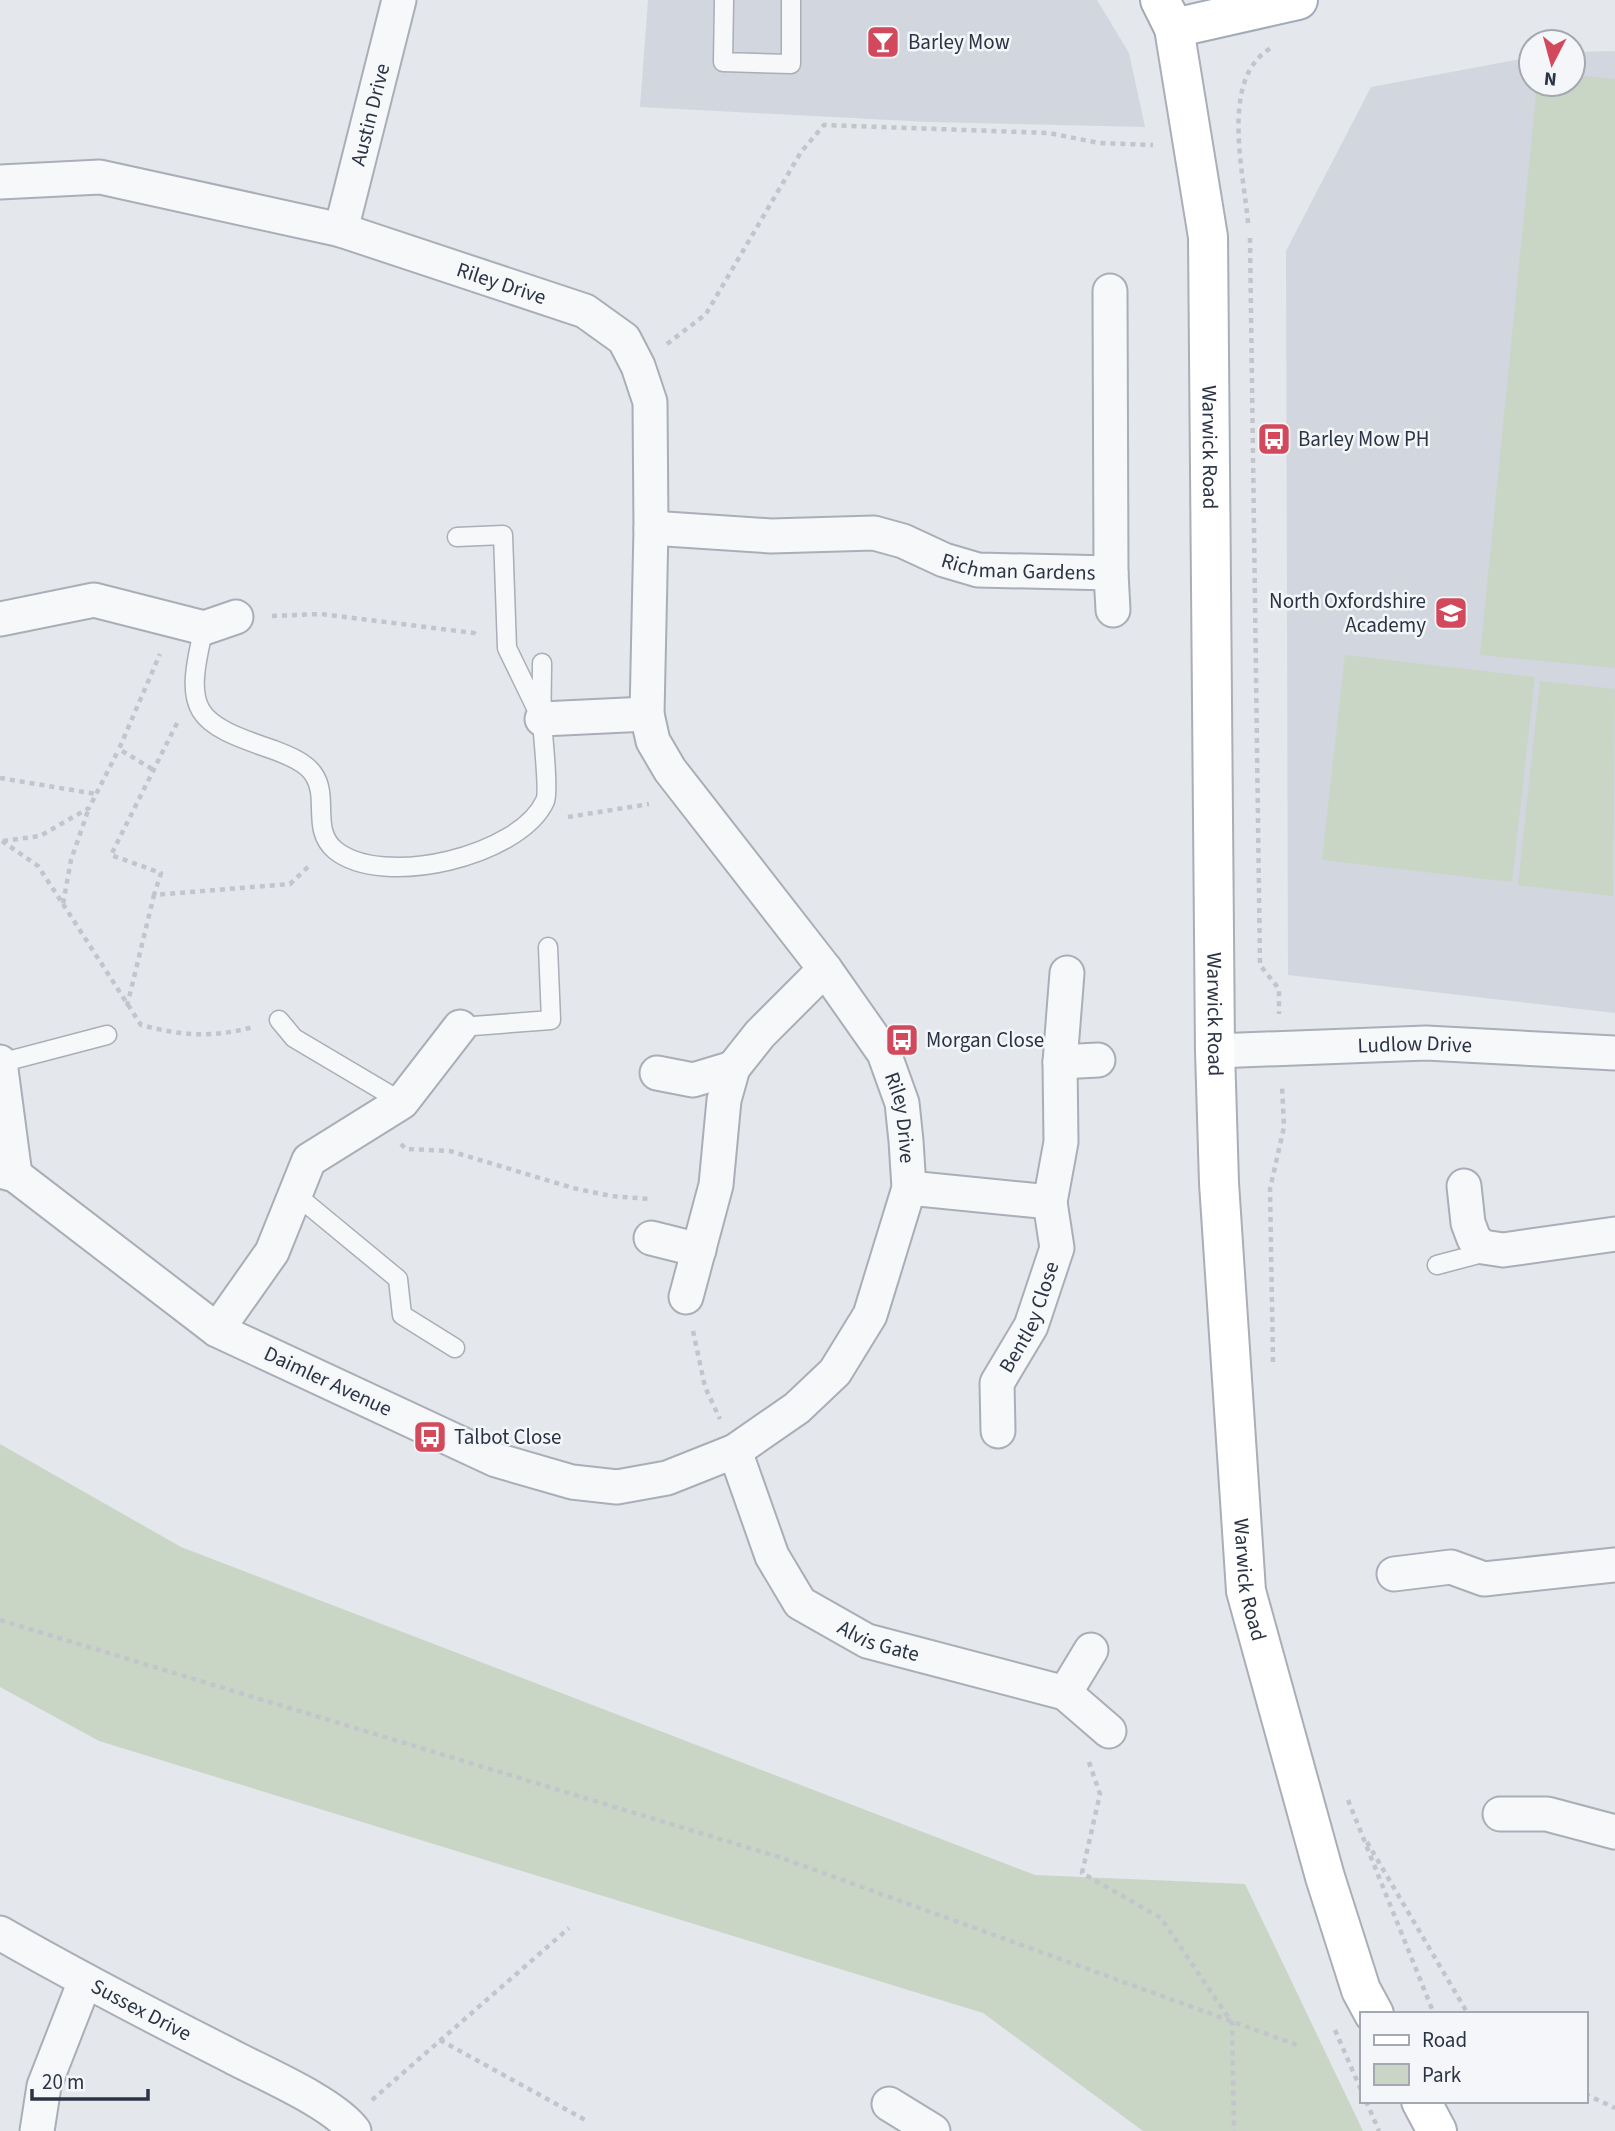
<svg xmlns="http://www.w3.org/2000/svg" width="1615" height="2131" font-family="'Source Sans 3',sans-serif">
<rect width="100%" height="100%" fill="#e4e7ec"/>
<g fill="#d2d6de">
<path d="M648,0H1097L1129,53L1145,127L928,122L640,107Z"/>
<path d="M1615,51V1013L1288,975L1286,251L1371,87L1531,57V84H1573V52Z"/>
</g>
<g fill="#c9d6c5">
<path d="M1573,75L1615,79V668L1480,655L1537,84H1573Z"/>
<path d="M1345,655L1535,677L1512,882L1322,860Z"/>
<path d="M1540,681L1615,689L1613,896L1518,885Z"/>
<path d="M0,1444L181,1547L1035,1875L1245,1884L1363,2131H1143L983,2013L99,1741L0,1687Z"/>
</g>
<g fill="none" stroke-linecap="round" stroke-linejoin="round">
<defs>
<g id="lane">
<path d="M724,0L723,62L791,64V0"/>
<path d="M457,537L503,535L507,648L540,716"/>
<path d="M204,628C183,713 194,723 274,750C287,755 306,762 314,775C329,797 311,830 335,850C383,889 520,856 545,801C549,793 543,735 542,722C541,703 542,683 542,663"/>
<path d="M279,1020L294,1038L402,1102"/>
<path d="M460,1027L551,1020L548,947"/>
<path d="M0,1063L107,1035"/>
<path d="M295,1194L398,1279L402,1315L455,1348"/>
<path d="M1437,1265L1490,1251"/>
</g>
<g id="street">
<path id="s1" d="M0,182L100,177L341,230L585,311L624,339L638,366L650,402L651,528L647,714L653,741L670,770L825,969L884,1053L902,1103L906,1141L909,1188L870,1315L835,1372L797,1408L735,1451L667,1478L617,1487L572,1482L496,1460L217,1330L15,1175L0,1171"/>
<path id="s2" d="M341,230L399,0"/>
<path id="s3" d="M651,528L771,536L874,533L903,541L944,560L978,570L1111,573L1110,291"/>
<path d="M1111,573L1113,610"/>
<path d="M0,619L94,600L204,628L236,617"/>
<path d="M542,719L647,714"/>
<path id="s4" d="M1215,1051L1426,1043L1615,1053"/>
<path d="M0,1062L15,1175"/>
<path d="M1060,1062L1098,1060"/>
<path d="M657,1073L693,1080L733,1068"/>
<path d="M1464,1186L1468,1223L1474,1239L1483,1247L1503,1250L1615,1234"/>
<path d="M909,1188L1050,1202"/>
<path d="M651,1238L699,1250"/>
<path d="M686,1297L716,1185L724,1100L733,1068L760,1034L825,969"/>
<path d="M217,1330L272,1252L309,1160L402,1102L460,1027"/>
<path id="s5" d="M998,1431L997,1383L1031,1326L1057,1248L1050,1202L1061,1142L1060,1062L1067,973"/>
<path id="s6" d="M735,1451L772,1556L800,1603L867,1641L1065,1693L1109,1731"/>
<path d="M1394,1574L1451,1567L1484,1579L1615,1565"/>
<path d="M1065,1693L1091,1650"/>
<path d="M1500,1814H1547L1615,1832"/>
<path id="s7" d="M0,1933C75,1976 150,2015 227,2054C260,2072 333,2102 354,2131"/>
<path d="M889,2104L933,2131"/>
<path d="M37,2131L44,2086L85,1981"/>
</g>
<g id="secondary">
<path id="s8" d="M1174,28L1208,237L1215,1051L1219,1183L1246,1591L1325,1877L1361,1990L1374,2014"/>
<path d="M1421,2101L1437,2131"/>
</g>
<path id="primary" d="M1160,0L1174,28L1298,0"/>
</defs>
<use href="#lane" stroke="#a9aeb7" stroke-width="21"/>
<use href="#street" stroke="#a9aeb7" stroke-width="37"/>
<use href="#secondary" stroke="#a9aeb7" stroke-width="42"/>
<use href="#primary" stroke="#a3abb8" stroke-width="42"/>
<g stroke="#c2c5cb" stroke-width="4.5" stroke-dasharray="5 5" stroke-linecap="butt">
<path d="M1248,223C1244,173 1219,78 1271,48"/>
<path d="M1250,238L1260,965L1279,989V1014"/>
<path d="M667,344L706,314L801,152L824,125L1049,133L1099,143L1153,145"/>
<path d="M272,616L321,614L474,633L478,636"/>
<path d="M177,723L111,855L161,873L154,895L290,884L311,864"/>
<path d="M152,769L119,749L160,654"/>
<path d="M0,778L96,794"/>
<path d="M568,817L649,804"/>
<path d="M2,841L38,866L63,904L71,860L89,808"/>
<path d="M3,841L40,836L89,808L119,749"/>
<path d="M63,904L141,1025C183,1036 212,1038 253,1027"/>
<path d="M127,1006L154,895"/>
<path d="M401,1144L406,1149L450,1151L573,1188L611,1196L649,1199"/>
<path d="M693,1331L705,1387L720,1419"/>
<path d="M1273,1362L1270,1189L1284,1127L1282,1085"/>
<path d="M0,1620L779,1857L1297,2045"/>
<path d="M1089,1762L1100,1794L1082,1873L1161,1918L1232,2023L1234,2131"/>
<path d="M1348,1800L1434,2014"/>
<path d="M1367,1842L1468,2014"/>
<path d="M1335,2030L1361,2090"/>
<path d="M440,2040L587,2121"/>
<path d="M1585,2094L1615,2108"/>
<path d="M372,2100L569,1928"/>
<path d="M1366,2101L1379,2131"/>
</g>
<use href="#lane" stroke="#f7f8fa" stroke-width="18"/>
<use href="#street" stroke="#f7f8fa" stroke-width="33"/>
<use href="#secondary" stroke="#fff" stroke-width="38"/>
<use href="#primary" stroke="#fff" stroke-width="38"/>
</g>
<defs>
<symbol id="bar-square" viewBox="-11 -11 22 22"><rect x="-9" y="-9" width="18" height="18" rx="4" fill="#d1495b" stroke="#f4f6f9"/><path d="M-6-5H6L.8 .8V4.5H3.5V6h-7V4.5H-.8V.8Z" fill="#fff"/></symbol>
<symbol id="bus-square" viewBox="-11 -11 22 22"><rect x="-9" y="-9" width="18" height="18" rx="4" fill="#d1495b" stroke="#f4f6f9"/><path d="M-5-6H5V4H4V6H2V4H-2V6H-4V4H-5ZM-3.5-4V0h7V-4ZM-3.5 1.2v1.5H-2V1.2ZM2 1.2v1.5H3.5V1.2Z" fill="#fff"/></symbol>
<symbol id="school-square" viewBox="-11 -11 22 22"><rect x="-9" y="-9" width="18" height="18" rx="4" fill="#d1495b" stroke="#f4f6f9"/><path d="M0-5L7-2L0 1L-7-2ZM-4 1L0 2.5L4 1V4Q0 6-4 4Z" fill="#fff"/></symbol>
</defs>
<g fill-rule="evenodd">
<use href="#bar-square" x="864" y="23" width="38" height="38"/>
<use href="#bus-square" x="1255" y="420" width="38" height="38"/>
<use href="#school-square" x="1432" y="594" width="38" height="38"/>
<use href="#bus-square" x="883" y="1021" width="38" height="38"/>
<use href="#bus-square" x="411" y="1418" width="38" height="38"/>
</g>
<g text-anchor="middle" dominant-baseline="central" stroke-width="5" stroke-linejoin="round" paint-order="stroke">
<g font-size="21" fill="#2b3445" stroke="#f4f6f9" text-anchor="start">
<text x="908" y="42">Barley Mow</text>
<text x="1298" y="439">Barley Mow PH</text>
<text x="1426" y="601" text-anchor="end">North Oxfordshire<tspan x="1426" dy="24">Academy</tspan></text>
<text x="926" y="1040">Morgan Close</text>
<text x="454" y="1437">Talbot Close</text>
</g>
<g font-size="21" fill="#2b3445" stroke="#f4f6f9">
<text stroke="none"><textPath href="#s2" startOffset="119">Austin Drive</textPath></text>
<text stroke="none"><textPath href="#s1" startOffset="516">Riley Drive</textPath></text>
<text stroke="none"><textPath href="#s8" startOffset="422">Warwick Road</textPath></text>
<text stroke="none"><textPath href="#s3" startOffset="374">Richman Gardens</textPath></text>
<text stroke="none"><textPath href="#s8" startOffset="989">Warwick Road</textPath></text>
<text stroke="none"><textPath href="#s4" startOffset="200">Ludlow Drive</textPath></text>
<text stroke="none"><textPath href="#s1" startOffset="1516">Riley Drive</textPath></text>
<text stroke="none"><textPath href="#s5" startOffset="122">Bentley Close</textPath></text>
<text transform="translate(328 1381) rotate(25)">Daimler Avenue</text>
<text stroke="none"><textPath href="#s8" startOffset="1556">Warwick Road</textPath></text>
<text stroke="none"><textPath href="#s6" startOffset="254">Alvis Gate</textPath></text>
<text stroke="none"><textPath href="#s7" startOffset="161">Sussex Drive</textPath></text>
</g>
</g>
<rect x="1360" y="2012" width="228" height="91" fill="#f4f6f9" stroke="#a4a8b1" stroke-width="2"/>
<rect x="1374" y="2035" width="35" height="10" fill="#ffffff" stroke="#a4a8b1" stroke-width="2"/>
<text x="1422" y="2047" font-size="21" fill="#2b3445">Road</text>
<rect x="1374" y="2064" width="35" height="21" fill="#c9d6c5" stroke="#a4a8b1" stroke-width="2"/>
<text x="1422" y="2082" font-size="21" fill="#2b3445">Park</text>
<g transform="translate(1552 63) rotate(186)"><circle r="33" fill="#f4f6f9" stroke="#a4a8b1" stroke-width="2"/>
<path d="M0-5L12 26L0 18L-12 26Z" fill="#d1495b"/>
<text y="-10" font-size="19" font-weight="bold" text-anchor="middle" fill="#2b3445">N</text>
</g>
<path d="M32 2089v10h116v-10" fill="none" stroke="#2b3445" stroke-width="3.5"/>
<text x="42" y="2089" font-size="21" fill="#2b3445" stroke="#f4f6f9" stroke-width="5" paint-order="stroke">20 m</text>
</svg>
